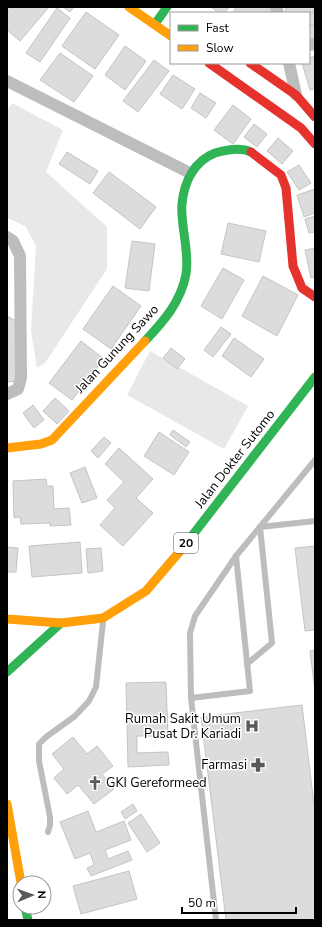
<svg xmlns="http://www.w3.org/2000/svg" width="322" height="927" font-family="'Nunito Sans',sans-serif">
<rect width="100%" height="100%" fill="#fff"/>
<g fill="#e8e8e8">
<path d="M12,103L63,130L46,172L107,227V269L45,363L37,368L31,331L36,246L25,226L7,218V111Z"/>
<path d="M150,351L248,406L224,449L127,395Z"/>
</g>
<g fill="#dcdcdc" stroke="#c4c4c4">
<path d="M11,7H49L20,41L7,30V12Z"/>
<path d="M63,7H74L70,12Z"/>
<path d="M211,7H229L225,13H219Z"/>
<path d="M236,7H273L270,13H233Z"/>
<path d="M288,7H315V12L286,13L285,8Z"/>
<path d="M57,8L70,18L40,62L26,53Z"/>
<path d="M86,12L119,35L95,69L62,46Z"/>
<path d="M315,12V24L309,25V14Z"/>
<path d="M315,24V38L309,40V25Z"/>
<path d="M125,46L146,61L125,90L105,75Z"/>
<path d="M60,53L93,76L74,102L40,80Z"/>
<path d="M315,56V89L310,90L302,63H309V58Z"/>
<path d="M154,60L169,71L138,112L123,101Z"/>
<path d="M173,75L195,89L182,109L160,94Z"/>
<path d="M200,93L216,103L206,118L191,108Z"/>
<path d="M233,105L251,119L233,144L214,130Z"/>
<path d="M254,124L267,134L257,147L244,137Z"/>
<path d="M278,138L293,151L282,164L267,151Z"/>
<path d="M67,152L98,171L90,184L59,164Z"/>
<path d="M299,165L311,183L299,190L287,172Z"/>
<path d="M109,172L156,207L140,229L93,193Z"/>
<path d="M315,189V213L304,217L297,195Z"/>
<path d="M315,216V232L309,233L305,219Z"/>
<path d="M228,223L266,231L259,262L221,254Z"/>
<path d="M132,241L155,244L149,291L125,288Z"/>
<path d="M315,248V277L311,278L305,250Z"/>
<path d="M223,268L244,280L222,319L201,306Z"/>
<path d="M263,276L298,295L277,336L242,316Z"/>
<path d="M113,286L141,306L111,349L83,329Z"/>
<path d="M7,316L16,321L19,381L7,382Z"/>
<path d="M221,327L231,334L213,357L204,350Z"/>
<path d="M234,338L264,359L251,377L222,356Z"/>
<path d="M81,341L104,359L72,400L49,383Z"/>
<path d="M171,348L185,359L177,369L163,358Z"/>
<path d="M55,398L69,411L57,424L43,411Z"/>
<path d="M33,405L44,420L34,428L23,413Z"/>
<path d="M173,430L190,442L186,447L170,435Z"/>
<path d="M159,432L189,452L174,475L144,456Z"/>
<path d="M104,437L111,443L98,458L91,451Z"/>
<path d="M119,448L153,479L136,498L153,513L123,546L100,525L115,508L107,500L124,482L105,464Z"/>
<path d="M85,467L97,498L82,503L70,473Z"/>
<path d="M46,479L47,486H53L54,509L69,508L71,525L50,526V523L21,524L20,517L14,518L13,481Z"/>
<path d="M80,542L82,573L32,577L29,546Z"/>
<path d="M315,546V630L305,631L295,548Z"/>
<path d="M7,547L18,548L16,572H7Z"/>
<path d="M101,548L103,571L88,573L86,549Z"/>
<path d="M315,650V691L310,651Z"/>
<path d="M166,682L168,736H137V753L168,752L169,765L128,767L126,683Z"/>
<path d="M302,705L315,813V920H226L201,717Z"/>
<path d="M73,737L87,754L97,746L113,766L102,774L114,789L94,804L78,785L67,794L54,778L64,769L52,754Z"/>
<path d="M133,804L137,811L125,819L121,812Z"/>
<path d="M88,811L96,832L124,821L131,840L105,850L108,859L128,851L132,860L91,876L87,868L94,865L90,853L75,859L60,822Z"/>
<path d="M141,814L160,843L147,852L128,823Z"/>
<path d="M129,871L137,899L81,914L73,886Z"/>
</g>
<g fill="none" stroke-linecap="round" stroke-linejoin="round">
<g stroke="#bdbdbd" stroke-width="6">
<path d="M247,664L272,643L260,527L315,521"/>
<path d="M191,698L250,691L236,556"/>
<path d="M48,832L50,825V817L39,761V744L46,737L75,716L89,701L96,687L103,622"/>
<path d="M216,920L191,698L190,633L195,616L236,556L315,460"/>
</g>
<g stroke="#bdbdbd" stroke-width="12">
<path d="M276,7L278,13"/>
<path d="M309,45L315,44"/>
<path d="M289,63L296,95"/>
<path d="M7,81L190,173"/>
<path d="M7,237L13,241L20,256L21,378L18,389L7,394"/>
</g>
<g stroke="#30b455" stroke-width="9">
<path d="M155,24L167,7"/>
<path d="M145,341C163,322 181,302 186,274C190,251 180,225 182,204C184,182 194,161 215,153C225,150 241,147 251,152"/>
<path d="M181,550L315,377"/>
<path d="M7,672L61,623"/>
<path d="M25,907L28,920"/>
</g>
<g stroke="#ff9f0a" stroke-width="9">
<path d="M129,7L171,36"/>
<path d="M7,448L41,444L52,440L145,341"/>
<path d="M7,619L61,623L103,618L146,591L181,550"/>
<path d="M7,804L21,883"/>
</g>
<g stroke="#e5322d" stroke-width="9">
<path d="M209,63L301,128L315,144"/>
<path d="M250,63L296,95L315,117"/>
<path d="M251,152L281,175L286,188L293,266L302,288L315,297"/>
</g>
</g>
<defs>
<symbol id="hospital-bare" viewBox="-9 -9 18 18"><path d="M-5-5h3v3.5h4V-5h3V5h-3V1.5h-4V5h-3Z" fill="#595959" stroke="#fff" stroke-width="2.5" paint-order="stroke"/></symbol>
<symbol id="pharmacy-bare" viewBox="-9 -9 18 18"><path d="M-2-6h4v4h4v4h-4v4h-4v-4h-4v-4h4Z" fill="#595959" stroke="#fff" stroke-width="2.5" paint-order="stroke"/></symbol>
<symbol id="church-bare" viewBox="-9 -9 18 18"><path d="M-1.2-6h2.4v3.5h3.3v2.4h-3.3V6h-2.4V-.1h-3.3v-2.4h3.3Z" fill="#595959" stroke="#fff" stroke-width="2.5" paint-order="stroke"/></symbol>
</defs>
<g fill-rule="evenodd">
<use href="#hospital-bare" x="242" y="716" width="20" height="20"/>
<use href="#pharmacy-bare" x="248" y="755" width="20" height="20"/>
<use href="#church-bare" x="85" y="773" width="20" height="20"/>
</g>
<g text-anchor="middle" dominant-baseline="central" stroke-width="3" stroke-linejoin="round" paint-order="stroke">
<rect fill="#fff" stroke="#4c4c4c" stroke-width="1" x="174" y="533" width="24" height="20" rx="3"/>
<g font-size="12" font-weight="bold" fill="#000">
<text x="186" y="543">20</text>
</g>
<g font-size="13" fill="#000" stroke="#fff">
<text transform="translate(117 349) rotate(-47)">Jalan Gunung Sawo</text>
<text transform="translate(235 459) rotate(-52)">Jalan Dokter Sutomo</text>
</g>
<g font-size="13" fill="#000" stroke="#fff" text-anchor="end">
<text x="241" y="719">Rumah Sakit Umum<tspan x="241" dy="15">Pusat Dr. Kariadi</tspan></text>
<text x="247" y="765">Farmasi</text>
<text x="106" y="783" text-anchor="start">GKI Gereformeed</text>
</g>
</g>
<rect width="322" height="927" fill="none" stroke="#000000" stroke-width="16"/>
<rect x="170" y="12" width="140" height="52" fill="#ffffff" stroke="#999999"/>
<rect x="178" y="25" width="20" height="6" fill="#30b455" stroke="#999999"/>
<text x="206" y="32" font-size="12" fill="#000000">Fast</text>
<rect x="178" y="45" width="20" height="6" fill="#ff9f0a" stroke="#999999"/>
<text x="206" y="52" font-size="12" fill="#000000">Slow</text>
<g transform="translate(32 895) rotate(88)"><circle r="19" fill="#ffffff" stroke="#999999"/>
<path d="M0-3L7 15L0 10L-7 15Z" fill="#595959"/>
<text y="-6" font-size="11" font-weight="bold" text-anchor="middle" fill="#000000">N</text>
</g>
<path d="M182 907v6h114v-6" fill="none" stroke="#000000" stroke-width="2"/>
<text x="188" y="907" font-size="12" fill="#000000" stroke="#ffffff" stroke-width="3" paint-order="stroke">50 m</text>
</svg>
